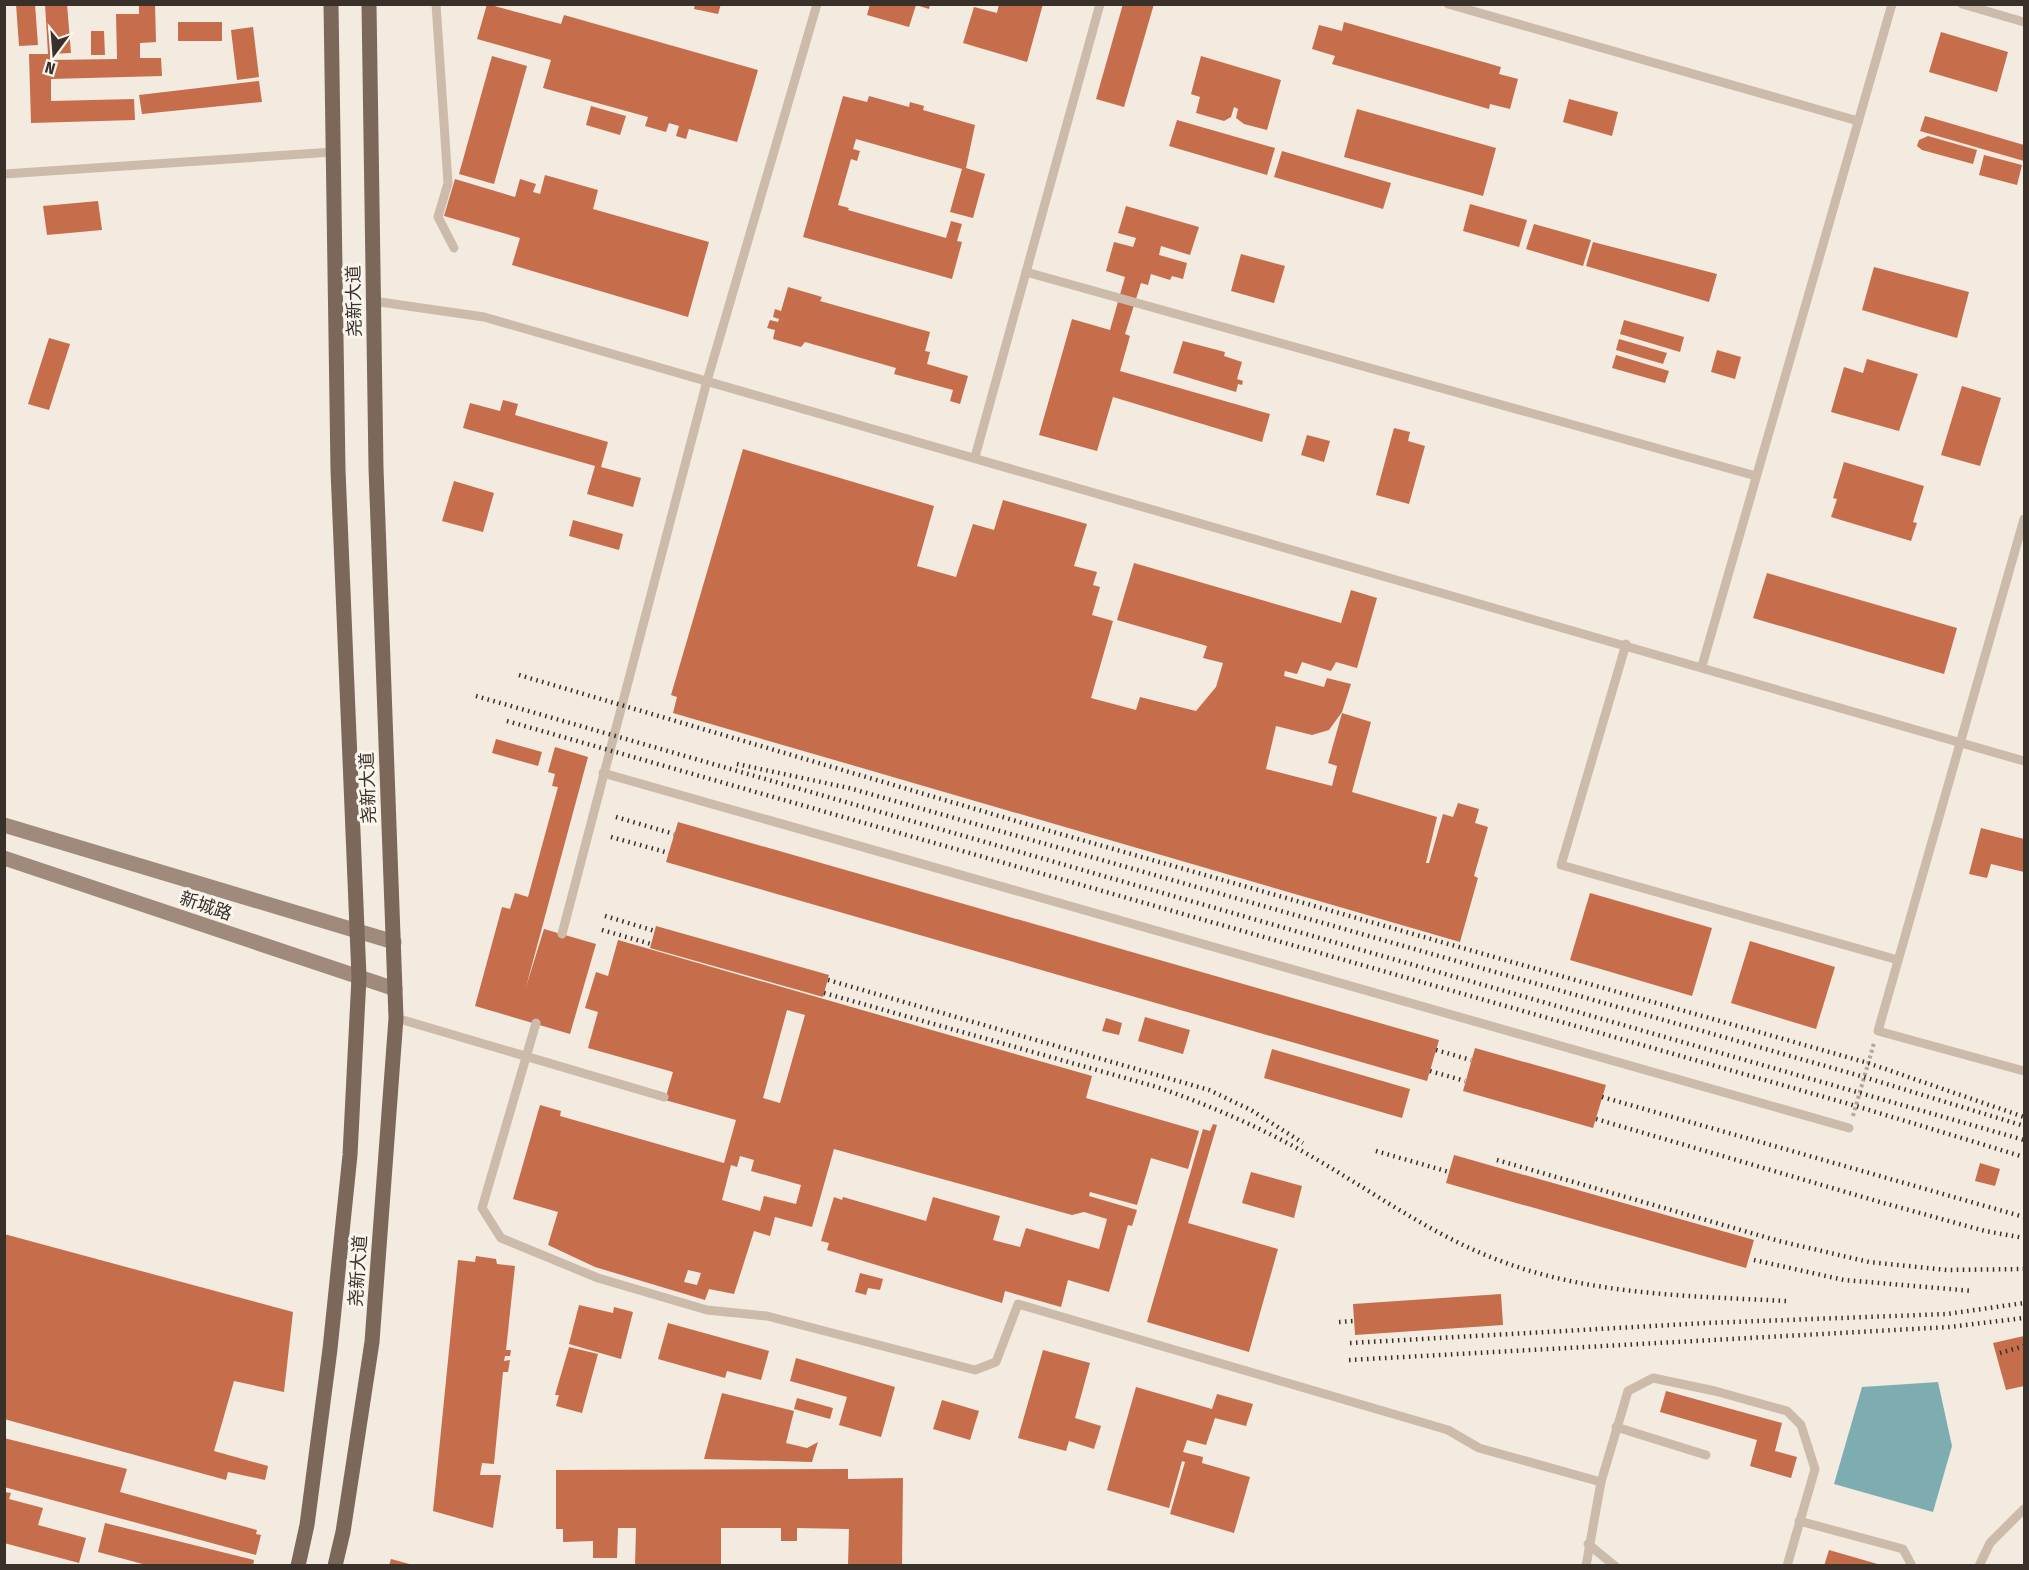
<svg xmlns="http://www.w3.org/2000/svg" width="2029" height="1570" font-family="'Fira Sans Condensed','Noto Sans SC',sans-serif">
<rect width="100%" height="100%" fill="#f3ebe0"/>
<path fill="#7eadb1" d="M1938,1382L1952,1446L1933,1512L1834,1484L1862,1387Z"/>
<g fill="#c66d4b" fill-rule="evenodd">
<path d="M16,4H35L38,45L19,46Z"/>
<path d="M45,4H67L71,53L50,54V60L117,59L116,14H139V4H155L156,42L140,43V58H161L162,76L51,79V101L134,99L135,120L31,123L29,54H48Z"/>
<path d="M487,4L561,24L564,15L758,70L737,142L689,129L686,139L676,136L679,126L669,123L666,132L645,126L648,117L543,88L551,60L477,39Z"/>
<path d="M695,4H721L718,14L694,9Z"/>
<path d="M870,4H930L929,9L916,5L909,27L867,15Z"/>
<path d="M999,4H1043L1027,62L963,43L974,7L997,13Z"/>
<path d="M1123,4H1154L1124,107L1096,99Z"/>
<rect x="178" y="22" width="44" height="19"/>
<path d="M1344,22L1501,67L1499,74L1518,79L1510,109L1490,104L1489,109L1332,64L1335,56L1312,49L1319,25L1342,31Z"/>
<path d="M253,27L259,77L237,80L231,30Z"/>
<path d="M91,31H104L105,55H91Z"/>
<path d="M1941,32L2008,52L1997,92L1929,72Z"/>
<path d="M492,56L527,66L494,184L459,174Z"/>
<path d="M1201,56L1281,80L1267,130L1244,124L1236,118L1238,109L1234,107L1231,117L1224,121L1196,113L1200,97L1191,94Z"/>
<path d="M259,81L262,102L142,114L139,95Z"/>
<path d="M843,96L867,102L869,96L909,107L910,102L924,106L923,110L975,125L966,168L985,174L973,218L950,212L962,169L856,139L853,149L860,151L857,161L851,159L838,205L849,208L848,210L946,238L951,221L962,224L957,241L962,242L952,279L803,237Z"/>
<path d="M1569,99L1618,112L1612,136L1563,122Z"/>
<path d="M591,106L626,116L620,135L586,125Z"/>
<path d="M1357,109L1496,148L1483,196L1344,157Z"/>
<path d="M1925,116L2024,145V161L1920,131Z"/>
<path d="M1177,120L1275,148L1267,175L1169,146Z"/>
<path d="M1928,136L1977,150L1973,164L1922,150L1917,146L1919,140Z"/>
<path d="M1282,151L1391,183L1383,209L1274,177Z"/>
<path d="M1984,155L2022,165L2017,185L1979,175Z"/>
<path d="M545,175L598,190L593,209L709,242L688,317L512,265L520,238L444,216L455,179L515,197L520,179L536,184L533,192L540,194Z"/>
<path d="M98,201L102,230L47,235L43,206Z"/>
<path d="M1470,204L1527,220L1519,247L1463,231Z"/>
<path d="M1126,206L1199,227L1190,255L1161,246L1159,255L1187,263L1183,279L1172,276L1170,280L1151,274L1148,285L1141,283L1125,334L1130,336L1120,371L1270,414L1262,442L1113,397L1097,451L1039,435L1072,319L1110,330L1125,277L1106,271L1114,242L1133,247L1136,238L1118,233Z"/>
<path d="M1534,224L1591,240L1583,266L1526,249Z"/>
<path d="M1593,242L1717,274L1709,302L1586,266Z"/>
<path d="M1241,254L1285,266L1274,303L1231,291Z"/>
<path d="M1874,267L1969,292L1957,338L1862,310Z"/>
<path d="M788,287L822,297L820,301L930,332L925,351L930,352L927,364L968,376L960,404L950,401L953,390L894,374L896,368L805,342L801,347L773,339L775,330L767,328L770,320L778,322L779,319L773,317L775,309L781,311Z"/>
<path d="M1624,320L1684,337L1680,352L1620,334Z"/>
<path d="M49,338L70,344L49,410L28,404Z"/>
<path d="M1619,339L1667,353L1663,364L1616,350Z"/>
<path d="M1183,341L1225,352L1224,356L1242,362L1237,379L1243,381L1242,385L1238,384L1236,392L1173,373Z"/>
<path d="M1717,350L1741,357L1735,379L1711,372Z"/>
<path d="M1616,355L1669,371L1665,383L1612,368Z"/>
<path d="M1867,359L1918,374L1899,431L1831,412L1844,367L1863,373Z"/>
<path d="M1962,386L2001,398L1980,466L1941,455Z"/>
<path d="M503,400L518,404L515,415L608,442L601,467L641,478L633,507L587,494L595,466L463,428L470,403L500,411Z"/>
<path d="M1394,428L1410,432L1408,441L1425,446L1409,504L1376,495Z"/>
<path d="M1307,435L1330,441L1324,462L1301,455Z"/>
<path d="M743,449L934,506L917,566L956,577L973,524L994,530L1003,500L1087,524L1074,566L1097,572L1093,585L1100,587L1092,615L1113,621L1091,698L1136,710L1140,697L1196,711L1216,687L1223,663L1203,658L1207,646L1117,620L1134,563L1341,623L1351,590L1377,598L1357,668L1336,662L1331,671L1302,662L1297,674L1285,671L1284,676L1324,687L1327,678L1351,684L1342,712L1329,730L1312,735L1276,726L1266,769L1332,786L1337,766L1328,763L1342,713L1371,722L1352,792L1437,817L1426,863H1429L1443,814L1453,817L1458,803L1479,809L1475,823L1488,827L1474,876L1478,878L1460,942L673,713L677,697L671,695Z"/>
<path d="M1844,462L1924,486L1913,522L1917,523L1911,541L1831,517L1837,499L1833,498Z"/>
<path d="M454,481L494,493L483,532L442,521Z"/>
<path d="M573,520L623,534L619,550L569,536Z"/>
<path d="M1767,573L1957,628L1944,674L1753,618Z"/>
<path d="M496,739L542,752L538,766L492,753Z"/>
<path d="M555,747L588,757L526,987L544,929L596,944L570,1034L475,1006L502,907L510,909L515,893L528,897L558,787L552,786L555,774L548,772Z"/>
<path d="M678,822L1439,1040L1427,1081L666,862Z"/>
<path d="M1981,828L2024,839V872L1991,864L1987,878L1969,874Z"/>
<path d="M1590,893L1712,928L1692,996L1570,960Z"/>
<path d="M656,926L829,975L823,997L650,948Z"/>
<path d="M618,940L1092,1076L1086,1098L1199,1131L1188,1169L1151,1158L1137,1205L1090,1192L1089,1196L1137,1210L1132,1226L1128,1225L1109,1292L1068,1280L1061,1307L1005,1291L1002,1303L827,1250L829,1243L821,1241L834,1197L842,1200L843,1197L926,1221L933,1197L1000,1216L993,1240L1020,1247L1026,1228L1099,1249L1107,1219L1084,1212L1072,1215L834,1149L812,1227L775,1217L770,1236L754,1231L734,1294L709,1289L705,1300L595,1267L548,1245L558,1212L513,1199L540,1105L561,1111L560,1116L724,1163L736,1120L665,1100L673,1072L588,1048L598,1012L585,1008L596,972L608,976ZM787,1010L805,1015L780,1103L763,1098ZM740,1156L754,1160L751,1171L801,1185L796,1204L764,1196L760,1211L722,1200L731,1165L737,1167ZM688,1270L701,1273L697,1285L684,1282Z"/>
<path d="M1750,941L1835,967L1816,1029L1731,1003Z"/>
<path d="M1145,1017L1190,1030L1183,1054L1138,1041Z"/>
<path d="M1106,1018L1122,1023L1119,1035L1102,1031Z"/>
<path d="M1475,1048L1606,1085L1593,1128L1463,1091Z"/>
<path d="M1272,1049L1410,1089L1402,1118L1264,1078Z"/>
<path d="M1213,1124L1217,1125L1188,1223L1278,1249L1249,1352L1147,1322L1203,1129L1210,1131Z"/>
<path d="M1454,1155L1754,1240L1746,1268L1446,1183Z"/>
<path d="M1980,1163L2000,1169L1995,1186L1975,1181Z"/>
<path d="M1251,1172L1302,1186L1294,1218L1242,1203Z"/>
<path d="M4,1234L293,1312L284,1392L234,1381L214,1451L268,1466L265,1480L228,1472L226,1480L4,1419Z"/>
<path d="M476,1256L496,1259L497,1264L515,1266L506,1350H511L510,1356H505L504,1361L510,1360L508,1372H503L494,1464L482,1463L480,1475H501L493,1528L433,1511L458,1260L475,1262Z"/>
<path d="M860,1273L883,1279L880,1290L868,1288L866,1295L855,1292Z"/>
<path d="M1501,1294L1503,1325L1355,1335L1353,1304Z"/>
<path d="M579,1305L613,1313L614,1307L633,1312L621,1359L569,1344Z"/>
<path d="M668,1323L769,1351L761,1380L727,1371L725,1378L658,1359Z"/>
<path d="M2024,1336V1386L2006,1390L1993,1343Z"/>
<path d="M569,1347L598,1354L582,1413L556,1406L559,1395H555Z"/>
<path d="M1043,1350L1090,1363L1075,1418L1101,1426L1094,1449L1069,1441L1066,1451L1018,1438Z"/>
<path d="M796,1358L895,1387L881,1437L839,1425L847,1397L790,1381Z"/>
<path d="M1136,1387L1212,1409L1217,1394L1253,1404L1246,1426L1215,1418L1206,1445L1187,1440L1183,1452L1203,1457L1202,1463L1250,1477L1234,1533L1170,1514L1185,1462L1182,1461L1169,1508L1107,1490Z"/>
<path d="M1666,1391L1782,1423L1775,1451L1797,1457L1791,1478L1750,1466L1757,1440L1660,1412Z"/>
<path d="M722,1393L794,1411L786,1443L807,1448L818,1442L812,1462L704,1459Z"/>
<path d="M797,1398L833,1408L830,1419L794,1409Z"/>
<path d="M942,1400L979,1411L970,1440L933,1429Z"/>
<path d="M4,1438L127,1469L120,1492L257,1530L256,1534L261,1535L256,1555L4,1487Z"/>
<path d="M848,1469V1479L903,1478L902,1566L848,1565L849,1529L797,1528V1541H781V1528H721V1566H635L636,1528H618L617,1558H593V1541L563,1542V1529H556V1470Z"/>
<path d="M4,1492L11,1493L9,1499L43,1508L38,1525L86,1538L79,1563L4,1543Z"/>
<path d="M105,1523L254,1560L253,1566H150L98,1552Z"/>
<path d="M1829,1550L1881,1565V1566H1824Z"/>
<path d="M391,1559L413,1565V1566H389Z"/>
</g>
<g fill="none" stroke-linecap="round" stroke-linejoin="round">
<path stroke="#b8a595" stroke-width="4" stroke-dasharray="3 3" stroke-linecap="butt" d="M1853,1116L1874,1043"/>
<g stroke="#ccbbab" stroke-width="9">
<path d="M436,4L448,183L438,217L454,248"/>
<path d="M1448,4L1858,121"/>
<path d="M1962,4L2024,22"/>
<path d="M4,174L333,152"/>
<path d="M1026,272L1756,476"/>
<path d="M373,301L484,317L2024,761"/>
<path d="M975,457L1100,4"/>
<path d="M2024,519L1878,1031L2024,1071"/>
<path d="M1626,644L1561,865L1898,960"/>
<path d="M1702,666L1892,4"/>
<path d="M603,773L1849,1128"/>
<path d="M562,934L707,381L817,4"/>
<path d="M396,1018L664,1097"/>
<path d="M536,1023L482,1208L501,1238L598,1278L707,1310L767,1316L975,1370L996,1362L1018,1304L1448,1430L1479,1448L1601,1482"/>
<path d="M1616,1427L1706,1455"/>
<path d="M1799,1521L1903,1549L1912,1566"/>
<path d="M1588,1544L1615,1566"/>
<path d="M1586,1566L1601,1482L1628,1391L1653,1378L1715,1391L1787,1411L1801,1425L1815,1469L1787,1566"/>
<path d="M1979,1566L1990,1543L2024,1509"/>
</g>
<g stroke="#a08a7c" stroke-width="15">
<path d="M4,825L394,942"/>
<path d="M4,858L395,989"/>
</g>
<g stroke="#7c675b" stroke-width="15">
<path d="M298,1566L307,1525L330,1349L350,1155L359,977L338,470L331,4"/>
<path d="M335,1566L343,1532L372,1342L396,1018L376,468L369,4"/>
</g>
<g stroke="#3a302a" stroke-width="4.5" stroke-dasharray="1.5 4.5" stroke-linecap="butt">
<path d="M519,675L1057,833L1868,1063L2024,1117"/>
<path d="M476,696L2024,1140"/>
<path d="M507,721L1856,1106L2024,1157"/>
<path d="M737,764L849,788L1864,1077L2024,1126"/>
<path d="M616,817L674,834"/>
<path d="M611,837L669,853"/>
<path d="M605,916L655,931"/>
<path d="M602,930L651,944"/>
<path d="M828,980L1209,1090L1251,1110L1303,1143"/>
<path d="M824,993L1157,1087C1203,1103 1248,1122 1291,1145C1360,1182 1424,1232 1498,1260C1589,1295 1689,1296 1786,1301"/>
<path d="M1436,1050L1471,1060"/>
<path d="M1430,1071L1465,1081"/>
<path d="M1602,1097L2024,1217"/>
<path d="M1596,1119L1880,1202L1985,1231L2024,1238"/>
<path d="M1376,1151L1449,1172"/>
<path d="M1497,1160L1779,1241L1869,1262L1947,1270L2024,1269"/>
<path d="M1754,1260L1844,1280L1973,1291"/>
<path d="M1339,1322L1354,1321"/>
<path d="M1350,1343L1706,1323L1947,1314L2024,1303"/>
<path d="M2000,1353L2024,1346"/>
<path d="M1349,1360L1949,1327L2024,1318"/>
</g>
</g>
<g text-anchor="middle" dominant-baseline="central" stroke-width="6" stroke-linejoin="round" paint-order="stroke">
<g font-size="18" fill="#3a302a" stroke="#faf5ed">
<text transform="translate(354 301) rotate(-91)">尧新大道</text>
<text transform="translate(368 788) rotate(-92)">尧新大道</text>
<text transform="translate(206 906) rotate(19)">新城路</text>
<text transform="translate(358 1271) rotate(-86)">尧新大道</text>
</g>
</g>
<rect width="2029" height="1570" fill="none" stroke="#3a302a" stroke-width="12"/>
<g transform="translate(54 54) rotate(196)" stroke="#faf5ed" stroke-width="4.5" paint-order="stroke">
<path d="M0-4.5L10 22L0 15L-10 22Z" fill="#3a302a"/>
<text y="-9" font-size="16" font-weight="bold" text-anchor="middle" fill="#3a302a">N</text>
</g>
</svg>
